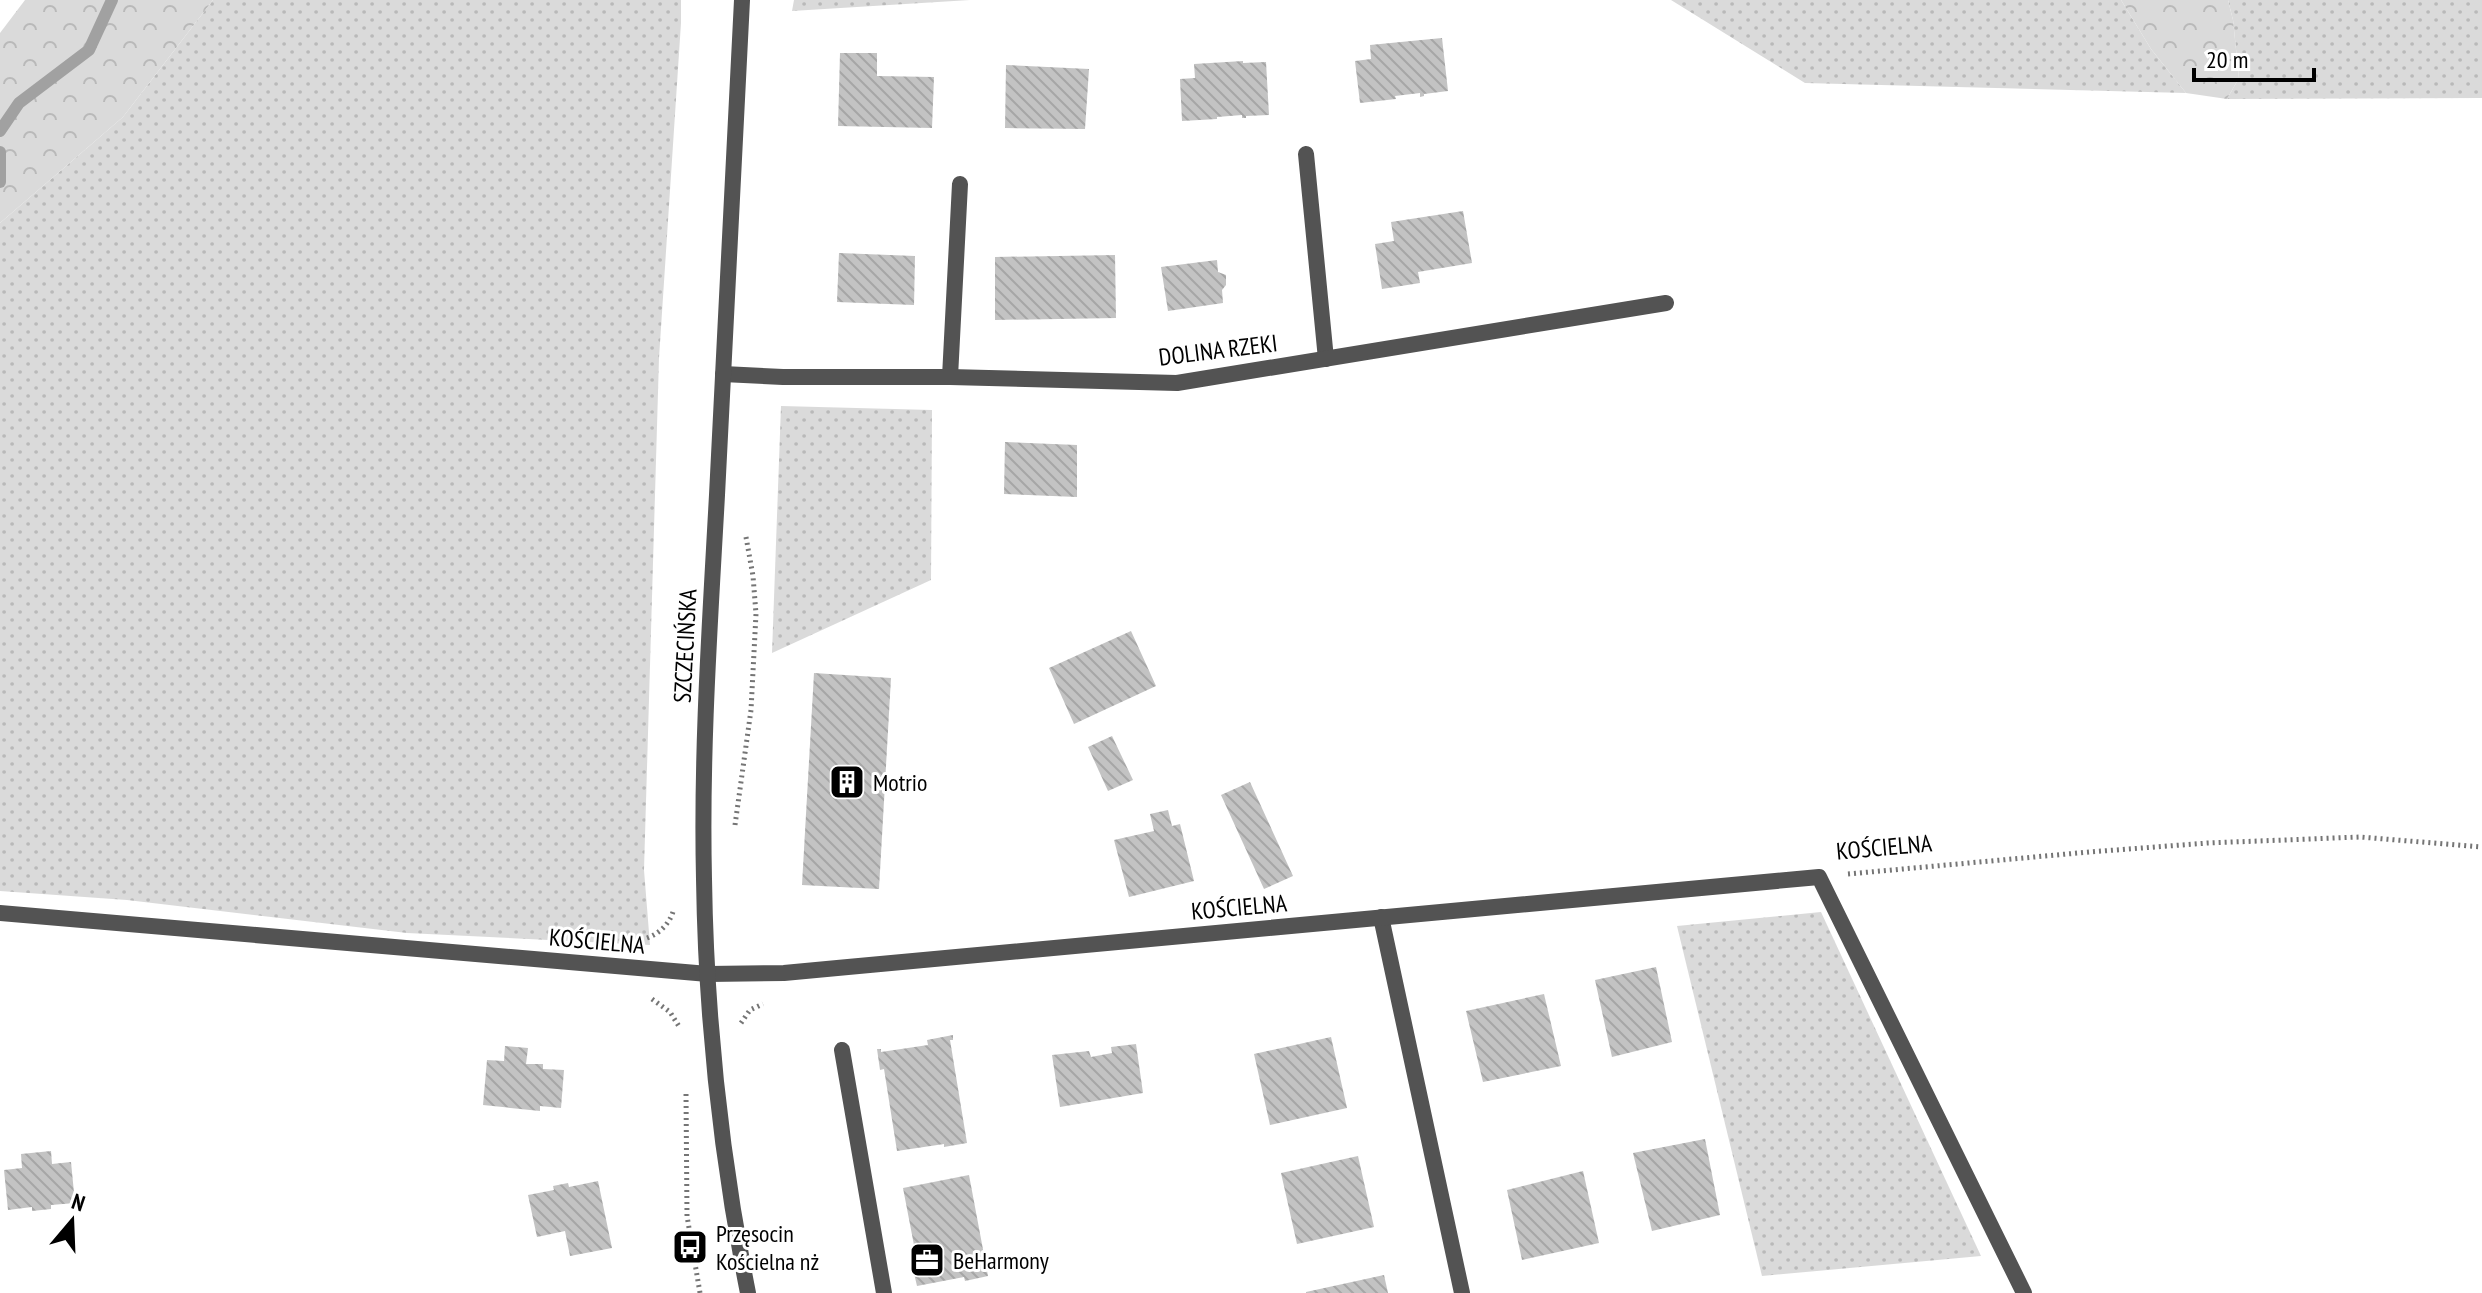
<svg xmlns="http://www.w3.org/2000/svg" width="2482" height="1293" font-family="'PT Sans Narrow',sans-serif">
<defs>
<pattern id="grass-dots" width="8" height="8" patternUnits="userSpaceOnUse" patternTransform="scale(2)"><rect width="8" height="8" fill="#dadada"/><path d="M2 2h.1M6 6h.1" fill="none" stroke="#b9b9b9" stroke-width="1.8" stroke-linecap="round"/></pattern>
<pattern id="forest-crowns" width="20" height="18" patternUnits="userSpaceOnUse" patternTransform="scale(2)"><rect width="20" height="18" fill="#dadada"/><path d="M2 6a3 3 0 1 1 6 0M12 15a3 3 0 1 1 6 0" fill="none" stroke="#b9b9b9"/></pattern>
<pattern id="building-back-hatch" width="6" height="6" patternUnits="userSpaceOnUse" patternTransform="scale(2)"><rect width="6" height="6" fill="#c3c3c3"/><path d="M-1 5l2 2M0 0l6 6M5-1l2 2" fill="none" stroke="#a6a6a6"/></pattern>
</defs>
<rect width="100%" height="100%" fill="#fff"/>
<g fill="url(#grass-dots)">
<path d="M213,0H681V23L659,358L644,870L650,945L407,933L127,900L0,891V223L123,117Z"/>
<path d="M794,0H970L792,11Z"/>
<path d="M1671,0H2121L2151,49L2186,93L1805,83Z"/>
<path d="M2228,0H2482V98L2227,99L2239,78L2233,20Z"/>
<path d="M781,406L932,410L931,580L772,653Z"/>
<path d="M1821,912L1981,1256L1762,1276L1677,926Z"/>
</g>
<g fill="url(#forest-crowns)">
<path d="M25,0H213L123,117L0,223V33Z"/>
<path d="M2121,0H2228L2233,20L2239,78L2227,99L2186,93L2151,49Z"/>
</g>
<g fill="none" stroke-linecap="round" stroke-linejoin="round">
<g stroke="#a1a1a1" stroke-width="12">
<path d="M0,131L19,103L89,50L112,0"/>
<path d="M0,152V182"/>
</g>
</g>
<g fill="url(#building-back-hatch)">
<path d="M1442,38L1448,91L1424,94V96L1420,97V93L1395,96L1396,99L1360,103L1355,61L1371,59L1370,45Z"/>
<path d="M840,53H877V76L934,77L932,128L838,126Z"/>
<path d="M1243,61V63L1266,62L1269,115L1246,116V118H1242V115L1217,117V119L1182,121L1180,79L1195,78L1194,64Z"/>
<path d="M1006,65L1089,69L1085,129L1005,128Z"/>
<path d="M1463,211L1472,263L1418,272L1420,283L1382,289L1375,244L1394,241L1391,222Z"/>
<path d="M839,253L915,256L914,305L837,302Z"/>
<path d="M1115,255L1116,318L995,320V257Z"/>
<path d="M1217,260L1218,272L1226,275V285L1222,290L1223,303L1168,311L1161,267Z"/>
<path d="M1005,442L1077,445V497L1004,494Z"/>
<path d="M1131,631L1156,686L1074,724L1049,668Z"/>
<path d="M814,673L891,678L879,889L802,885Z"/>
<path d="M1112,736L1133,780L1108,791L1088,747Z"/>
<path d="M1250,782L1293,876L1264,889L1221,795Z"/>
<path d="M1168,810L1172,826L1180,824L1194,881L1129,897L1114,840L1154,831L1150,814Z"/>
<path d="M1656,967L1672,1042L1612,1057L1595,980Z"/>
<path d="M1544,994L1561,1066L1483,1082L1466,1011Z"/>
<path d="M953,1035V1040H950L967,1143L944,1147V1144L897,1151L884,1069L880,1070L877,1049H881V1052L928,1045L927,1040Z"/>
<path d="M1331,1037L1347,1108L1270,1125L1254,1054Z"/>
<path d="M1136,1044L1143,1093L1060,1107L1052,1055L1089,1051L1091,1057L1112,1053L1111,1047Z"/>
<path d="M505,1046L528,1048L526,1064H543V1069L564,1070L561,1108L540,1106V1111L483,1105L487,1060L504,1061Z"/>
<path d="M1705,1139L1720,1215L1652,1231L1633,1153Z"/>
<path d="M51,1151L52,1164L71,1162L75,1203L51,1205V1209L32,1211V1207L8,1210L4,1170L22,1168L21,1154Z"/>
<path d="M1358,1156L1374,1227L1297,1244L1281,1173Z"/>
<path d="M1583,1171L1599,1243L1522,1260L1507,1190Z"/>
<path d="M969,1175L988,1276L965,1281L964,1277L917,1286L913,1269L918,1266L903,1188Z"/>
<path d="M598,1181L612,1248L570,1256L565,1231L537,1237L528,1195L554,1190L553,1186L568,1183L569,1187Z"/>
<path d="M1384,1275L1388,1293H1306V1292Z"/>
</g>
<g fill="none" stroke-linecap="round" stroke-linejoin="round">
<g stroke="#757575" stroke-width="5" stroke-dasharray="2 4" stroke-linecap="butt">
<path d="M735,825L751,710L756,614L753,576L746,537"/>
<path d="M1848,874L2089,852L2208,843L2360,837L2482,847"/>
<path d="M647,938C661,933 671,922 674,908"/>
<path d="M652,999L670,1012L680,1028"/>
<path d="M741,1023L750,1010L763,1004"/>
<path d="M686,1094L687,1216L700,1293"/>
</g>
<g stroke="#535353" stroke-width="16">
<path d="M1306,154L1326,359"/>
<path d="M950,377L960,184"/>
<path d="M1381,917L1462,1293"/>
<path d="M842,1050L884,1293"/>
</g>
<g stroke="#535353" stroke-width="16">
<path d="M723,374L783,377H950L1177,383L1666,303"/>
<path d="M0,913L708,974L784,973L848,967L1819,877L2024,1293"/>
</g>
<path stroke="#535353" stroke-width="16" d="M742,0C734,165 725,330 717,495C710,623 701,751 704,879C706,1018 721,1157 748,1293"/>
</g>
<defs>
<symbol id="building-square" viewBox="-11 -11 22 22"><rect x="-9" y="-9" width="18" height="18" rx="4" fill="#000" stroke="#fff"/><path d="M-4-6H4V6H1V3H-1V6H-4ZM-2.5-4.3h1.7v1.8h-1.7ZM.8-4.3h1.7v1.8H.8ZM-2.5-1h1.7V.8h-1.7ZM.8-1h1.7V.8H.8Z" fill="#fff"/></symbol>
<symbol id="bus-square" viewBox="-11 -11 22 22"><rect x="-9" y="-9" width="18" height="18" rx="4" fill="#000" stroke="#fff"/><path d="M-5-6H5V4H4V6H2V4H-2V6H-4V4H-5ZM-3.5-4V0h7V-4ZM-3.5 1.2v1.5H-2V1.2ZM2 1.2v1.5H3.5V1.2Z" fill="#fff"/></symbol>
<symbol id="office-square" viewBox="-11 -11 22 22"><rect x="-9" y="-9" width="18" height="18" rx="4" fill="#000" stroke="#fff"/><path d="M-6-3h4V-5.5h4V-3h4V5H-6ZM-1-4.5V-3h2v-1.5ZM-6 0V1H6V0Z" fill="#fff"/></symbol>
</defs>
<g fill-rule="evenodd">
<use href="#building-square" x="827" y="762" width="40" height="40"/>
<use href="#bus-square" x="670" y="1227" width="40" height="40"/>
<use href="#office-square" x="907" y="1240" width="40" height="40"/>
</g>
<g text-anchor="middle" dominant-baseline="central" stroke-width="6" stroke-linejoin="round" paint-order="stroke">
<g font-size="24" fill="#000" stroke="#fff">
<text transform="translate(1218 350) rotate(-7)">DOLINA RZEKI</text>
<text transform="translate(685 646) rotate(-87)">SZCZECIŃSKA</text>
<text transform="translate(1884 847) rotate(-5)">KOŚCIELNA</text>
<text transform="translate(1239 907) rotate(-5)">KOŚCIELNA</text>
<text transform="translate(597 941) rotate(5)">KOŚCIELNA</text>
</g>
<g font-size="24" fill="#000" stroke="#fff" text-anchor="start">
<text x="873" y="782">Motrio</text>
<text x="716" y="1233">Przęsocin<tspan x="716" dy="28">Kościelna nż</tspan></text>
<text x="953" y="1260">BeHarmony</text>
</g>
</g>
<g transform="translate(72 1221) rotate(19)" stroke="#ffffff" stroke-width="6" paint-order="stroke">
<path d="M0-6L14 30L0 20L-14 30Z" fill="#000000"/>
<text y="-12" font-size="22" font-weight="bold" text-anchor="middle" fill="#000000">N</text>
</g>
<path d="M2194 68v12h120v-12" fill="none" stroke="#000000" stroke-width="4"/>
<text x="2206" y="68" font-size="24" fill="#000000" stroke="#ffffff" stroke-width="6" paint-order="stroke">20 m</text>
</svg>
